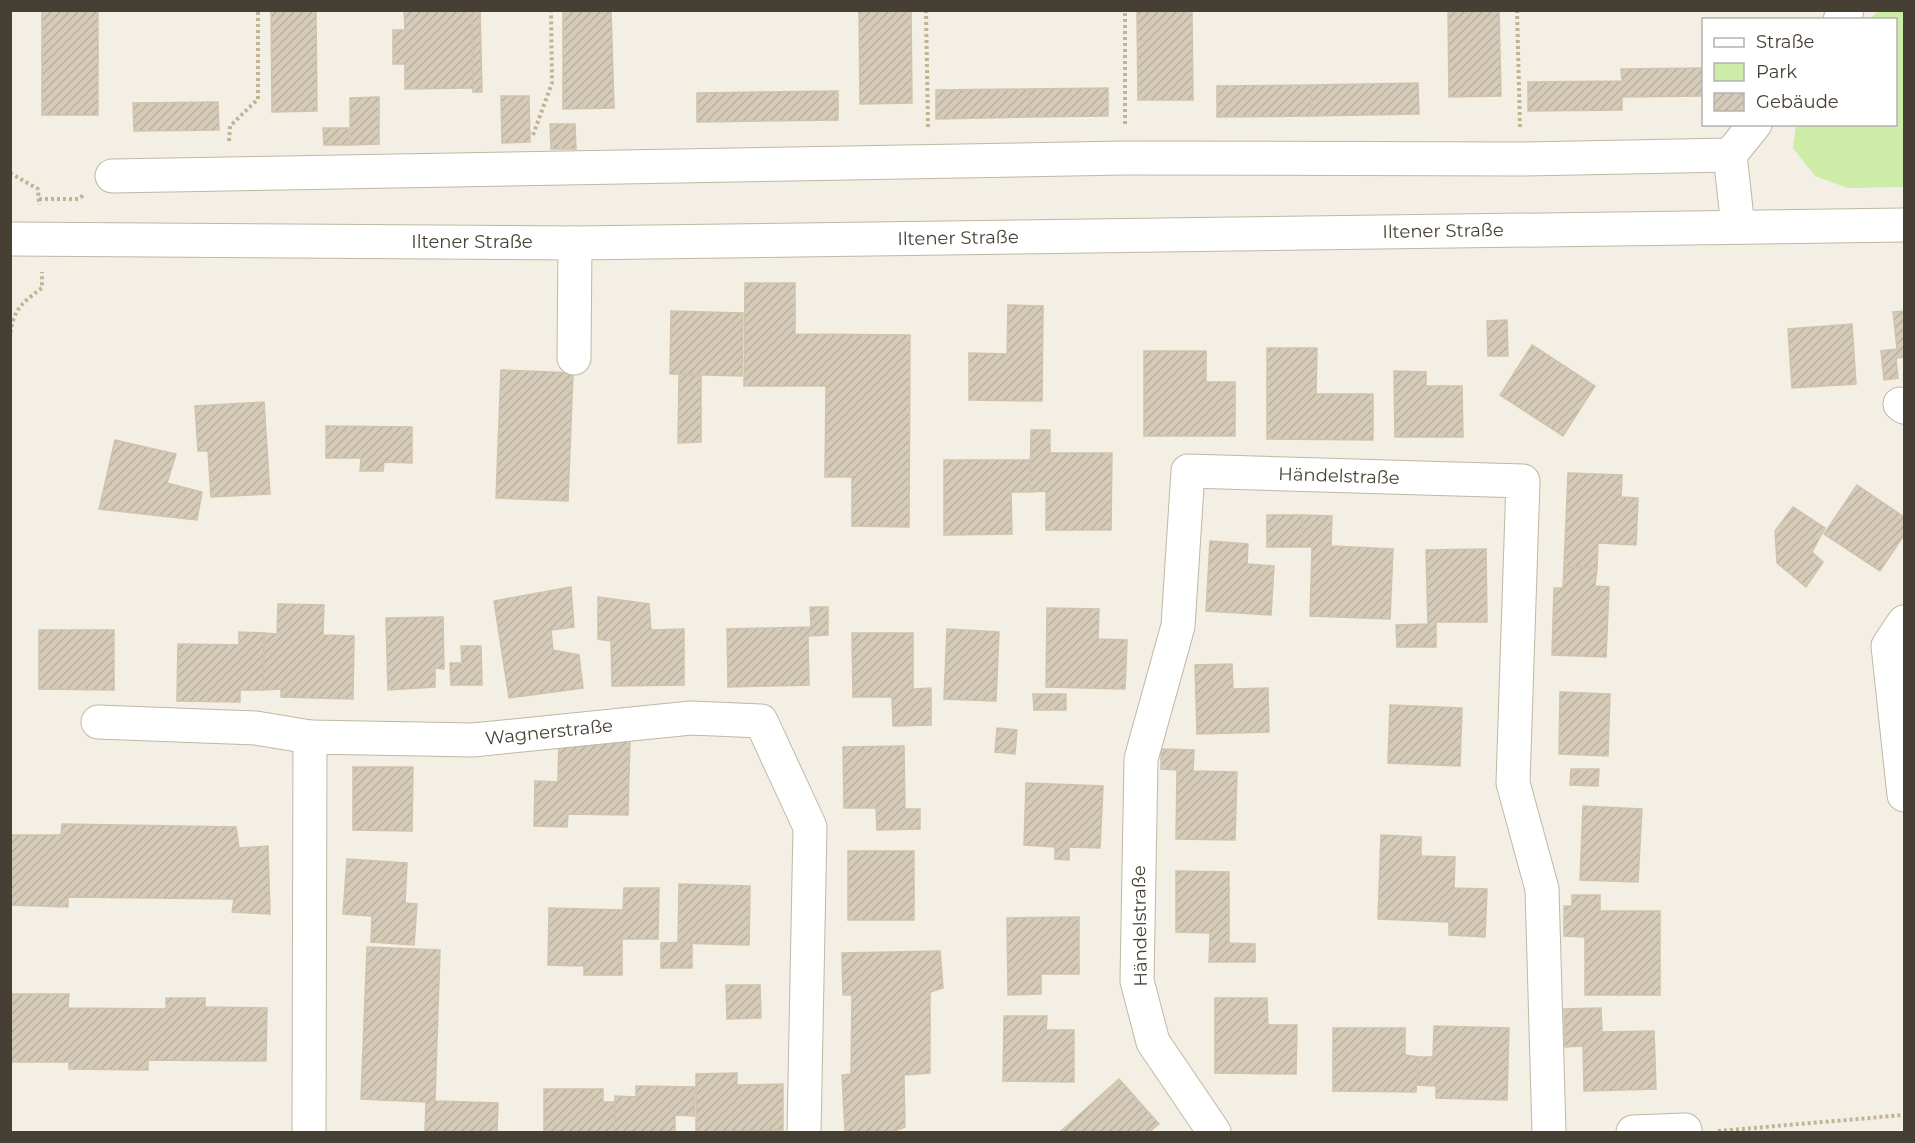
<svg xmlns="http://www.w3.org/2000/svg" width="1915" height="1143" font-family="Montserrat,sans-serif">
<defs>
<pattern id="building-hatch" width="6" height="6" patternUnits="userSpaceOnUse" patternTransform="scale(1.5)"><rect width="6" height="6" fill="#d6cbb8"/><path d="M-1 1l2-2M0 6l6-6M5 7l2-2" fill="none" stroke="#b9af9f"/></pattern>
</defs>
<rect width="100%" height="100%" fill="#f4efe4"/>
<path fill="#cceca8" d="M1878,11H1904V187L1848,188L1815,176L1793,148L1796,125L1896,124V20L1870,19Z"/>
<g fill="url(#building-hatch)" stroke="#d1c3ab" stroke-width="1.5">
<rect x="42" y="10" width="56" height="105"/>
<path d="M271,10H316L317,111L272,112Z"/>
<path d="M404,10H472L473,88L405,89V64H393V30H405Z"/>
<path d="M472,10H480L482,92H473Z"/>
<path d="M563,10H611L614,108L563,109Z"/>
<path d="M859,10H911L912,103L860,104Z"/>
<path d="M1137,10H1192L1193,100H1138Z"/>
<path d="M1448,10H1499L1501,96L1449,97Z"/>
<path d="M1704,68V96L1622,97V110L1528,111V82L1622,81L1621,69Z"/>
<path d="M1418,83L1419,114L1311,116V85Z"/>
<path d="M1311,85V116L1217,117V86Z"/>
<path d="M1108,88V116L1030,117L1029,89Z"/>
<path d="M1029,89L1030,117L936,119V90Z"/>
<path d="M838,91V120L697,122V93Z"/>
<path d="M501,96H529L530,142L502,143Z"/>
<path d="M379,97V144L350,145V98Z"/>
<path d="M218,102L219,130L134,131L133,103Z"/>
<path d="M550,124H575L576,149H551Z"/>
<path d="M323,128H348L349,145H324Z"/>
<path d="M745,283H795V334L910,335L909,527L852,526V477H825L826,386H744Z"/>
<path d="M1008,305L1043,306L1042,401L969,400V353L1007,354Z"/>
<path d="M671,311L743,313L742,376L670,374Z"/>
<path d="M1904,311V357L1896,358L1898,378L1884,380L1881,351L1897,349L1893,312Z"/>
<path d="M1507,320L1508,356H1488L1487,321Z"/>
<path d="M1852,324L1856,384L1792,388L1788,329Z"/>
<path d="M1532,345L1595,386L1563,436L1500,395Z"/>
<path d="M1267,348H1317L1316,394H1373V440L1267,439Z"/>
<path d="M1144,351H1206V382H1235V436H1144Z"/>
<path d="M501,370L573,373L568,501L496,498Z"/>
<path d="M1394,371L1426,372V386H1462L1463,437H1395Z"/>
<path d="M679,374L701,375V442L678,443Z"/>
<path d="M264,402L270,494L211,497L208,451H198L195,406Z"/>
<path d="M326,426L412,427V463L384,462L383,471H360L361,458H326Z"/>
<path d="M1031,430H1050V453H1112L1111,530H1046V491L1030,492Z"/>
<path d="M115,440L176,454L167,483L202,492L197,520L99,509Z"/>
<path d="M944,460H1030V492H1011L1012,534L944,535Z"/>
<path d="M1568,473L1622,475L1621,497L1638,498L1636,545L1598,543L1597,568L1564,567Z"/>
<path d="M1857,485L1904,517V535L1880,571L1824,534Z"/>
<path d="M1793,507L1825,528L1812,552L1823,562L1806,587L1777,563L1775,531Z"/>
<rect x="1267" y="515" width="35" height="32"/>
<path d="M1302,515L1332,516L1331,546L1393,549L1390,619L1310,616L1312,547H1302Z"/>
<path d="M1210,541L1248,544L1247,564L1274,566L1271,615L1206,611Z"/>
<path d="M1486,549L1487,622H1436V647H1397L1396,625L1428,624L1426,550Z"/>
<path d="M1564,567L1597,568L1595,586L1609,587L1606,657L1552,655L1554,588H1563Z"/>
<path d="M571,587L574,627L551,630L553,650L579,655L583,688L509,698L494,601Z"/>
<path d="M598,597L649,604L651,630L684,629V685L612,686L611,641L598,639Z"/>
<path d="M278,604L324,605L323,635L354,636L353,699L281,697V689L263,690L264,633L277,634Z"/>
<path d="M810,607H828V635L808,636L809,685L728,687L727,629L811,627Z"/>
<path d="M1047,608L1099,609L1098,639L1127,640L1125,689L1046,687Z"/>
<path d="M443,617L444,669L435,668V687L388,690L386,618Z"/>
<path d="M947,629L999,632L996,701L944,699Z"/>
<path d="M39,630H114V690L39,689Z"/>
<path d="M239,632L264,633L263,690H240V702L177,701L178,644L239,645Z"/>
<path d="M852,633H913V689L931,688V725L893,726L892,697H853Z"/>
<path d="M461,646H481L482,685H451L450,663H462Z"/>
<path d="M1232,664L1233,689L1268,688L1269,732L1197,734L1195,665Z"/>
<path d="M1560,692L1610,694L1608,756L1559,754Z"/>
<path d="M1033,694H1066V710H1034Z"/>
<path d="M1390,705L1462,708L1460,766L1388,763Z"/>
<path d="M997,728L1017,730L1015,754L995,752Z"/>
<path d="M559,737L630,739L628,815L568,814L567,827L534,826L535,781L558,782Z"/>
<path d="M904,746L905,809H920V829L877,830L876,808H844L843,747Z"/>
<path d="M1161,749L1194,750L1193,771L1237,772L1235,840L1176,839L1177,770L1161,769Z"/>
<path d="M353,767H413L412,831L353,830Z"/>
<path d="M1571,769H1599L1598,786L1570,785Z"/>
<path d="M1026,783L1103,786L1100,848L1069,847V860L1055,859V847L1024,845Z"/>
<path d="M1583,806L1642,809L1638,882L1580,880Z"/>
<path d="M62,824L236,827L239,848L268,846L270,914L232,912L234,899L68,897V907L10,905V835H61Z"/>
<path d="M1381,835L1421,837V856L1455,857L1454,888L1487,889L1485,937L1449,935V922L1378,919Z"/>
<rect x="848" y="851" width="66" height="69"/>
<path d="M347,859L407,863L405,903L417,904L414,945L371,942L372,916L343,914Z"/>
<path d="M1176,871L1229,872V943L1255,944V962H1209L1210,933L1176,932Z"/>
<path d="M679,884L750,886L749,945L678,943Z"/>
<path d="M624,888H659L658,939H622V975H584V966L548,965L549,908L623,910Z"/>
<path d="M1572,895H1600V911H1660V995H1585V937L1564,936V906H1572Z"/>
<path d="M1079,917V974H1041V994L1008,995L1007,918Z"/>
<path d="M692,942V968H661V943Z"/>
<path d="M367,947L440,950L435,1101L498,1103L497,1132H425L426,1102L361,1099Z"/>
<path d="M940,951L943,988L930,992V1073L904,1075L905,1127L892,1132H845L842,1075L851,1074L852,995H843L842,953Z"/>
<path d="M726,985H760L761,1018L727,1019Z"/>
<path d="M12,994H69L68,1008L166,1009V998H205V1007L267,1008L266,1061L148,1060V1070L69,1069V1062H10Z"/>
<path d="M1215,998H1267L1268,1025H1297L1296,1074L1215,1073Z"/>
<path d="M1601,1008L1602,1032L1654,1031L1656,1089L1584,1091L1583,1046L1565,1047L1564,1009Z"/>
<path d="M1004,1016H1047L1046,1030H1074V1082L1003,1081Z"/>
<path d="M1434,1026L1509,1028L1507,1100L1436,1098V1086L1417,1085L1418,1057H1433Z"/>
<path d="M1333,1028H1405V1055L1418,1057L1416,1092L1333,1091Z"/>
<path d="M737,1073V1085L783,1084V1130L696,1132V1074Z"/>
<path d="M1119,1079L1159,1124L1149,1132H1060Z"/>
<path d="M636,1086L695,1087L694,1116L675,1115V1132H614L615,1096L636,1097Z"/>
<path d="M544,1089H603V1102H615L614,1132H544Z"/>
</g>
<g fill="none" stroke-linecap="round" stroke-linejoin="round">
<defs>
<g id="minor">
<path d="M1840,20L1847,10"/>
<path d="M112,176L1125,158L1521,159L1730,155"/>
<path d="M1738,227L1730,155L1755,124"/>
<path d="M10,239L575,243L1904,225"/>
<path d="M574,358L575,243"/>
<path d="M1900,404L1904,407"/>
<path d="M1904,622L1888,646L1904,795"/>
<path d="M98,722L256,728L310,737"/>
<path d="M309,1132L310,737L473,740L691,718L761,721L810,827L804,1132"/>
<path d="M1214,1132L1153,1042L1137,981L1141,759L1178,626L1188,471L1523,481L1513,783L1542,889L1549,1132"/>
<path d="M1633,1132L1685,1130"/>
</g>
</defs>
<use href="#minor" stroke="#c0b7a5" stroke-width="35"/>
<g stroke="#c3b395" stroke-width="4" stroke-dasharray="3 3" stroke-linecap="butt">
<path d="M926,10L928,127"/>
<path d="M1517,10L1520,127"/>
<path d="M1125,124V10"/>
<path d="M533,135L552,83L551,10"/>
<path d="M229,141L230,126L258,99V10"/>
<path d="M10,173L38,189L39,205"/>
<path d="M39,199H78L84,195"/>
<path d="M10,339C12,311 20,304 42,288V272"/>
<path d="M1718,1131L1904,1115"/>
</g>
<use href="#minor" stroke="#fff" stroke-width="33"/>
</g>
<g text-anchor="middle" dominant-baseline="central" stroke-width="4.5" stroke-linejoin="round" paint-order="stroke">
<g font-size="18" fill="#463f33" stroke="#fff">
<text transform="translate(1443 231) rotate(-1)">Iltener Straße</text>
<text transform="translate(958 238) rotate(-1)">Iltener Straße</text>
<text x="472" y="242">Iltener Straße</text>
<text transform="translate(1339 476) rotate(2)">Händelstraße</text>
<text transform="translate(549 732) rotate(-6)">Wagnerstraße</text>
<text transform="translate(1140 926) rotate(-91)">Händelstraße</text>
</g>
</g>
<rect width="1915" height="1143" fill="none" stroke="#463f33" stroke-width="24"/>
<rect x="1702" y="18" width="195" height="108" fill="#ffffff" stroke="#b5b2ad" stroke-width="1.5"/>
<rect x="1714" y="38" width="30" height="9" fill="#ffffff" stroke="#b5b2ad" stroke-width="1.5"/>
<text x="1756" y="48" font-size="18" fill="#463f33">Straße</text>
<rect x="1714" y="63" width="30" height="18" fill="#cceca8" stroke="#b5b2ad" stroke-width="1.5"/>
<text x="1756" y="78" font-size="18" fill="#463f33">Park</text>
<rect x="1714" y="93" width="30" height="18" fill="url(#building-hatch)" stroke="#b5b2ad" stroke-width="1.5"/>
<text x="1756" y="108" font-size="18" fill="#463f33">Gebäude</text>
</svg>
